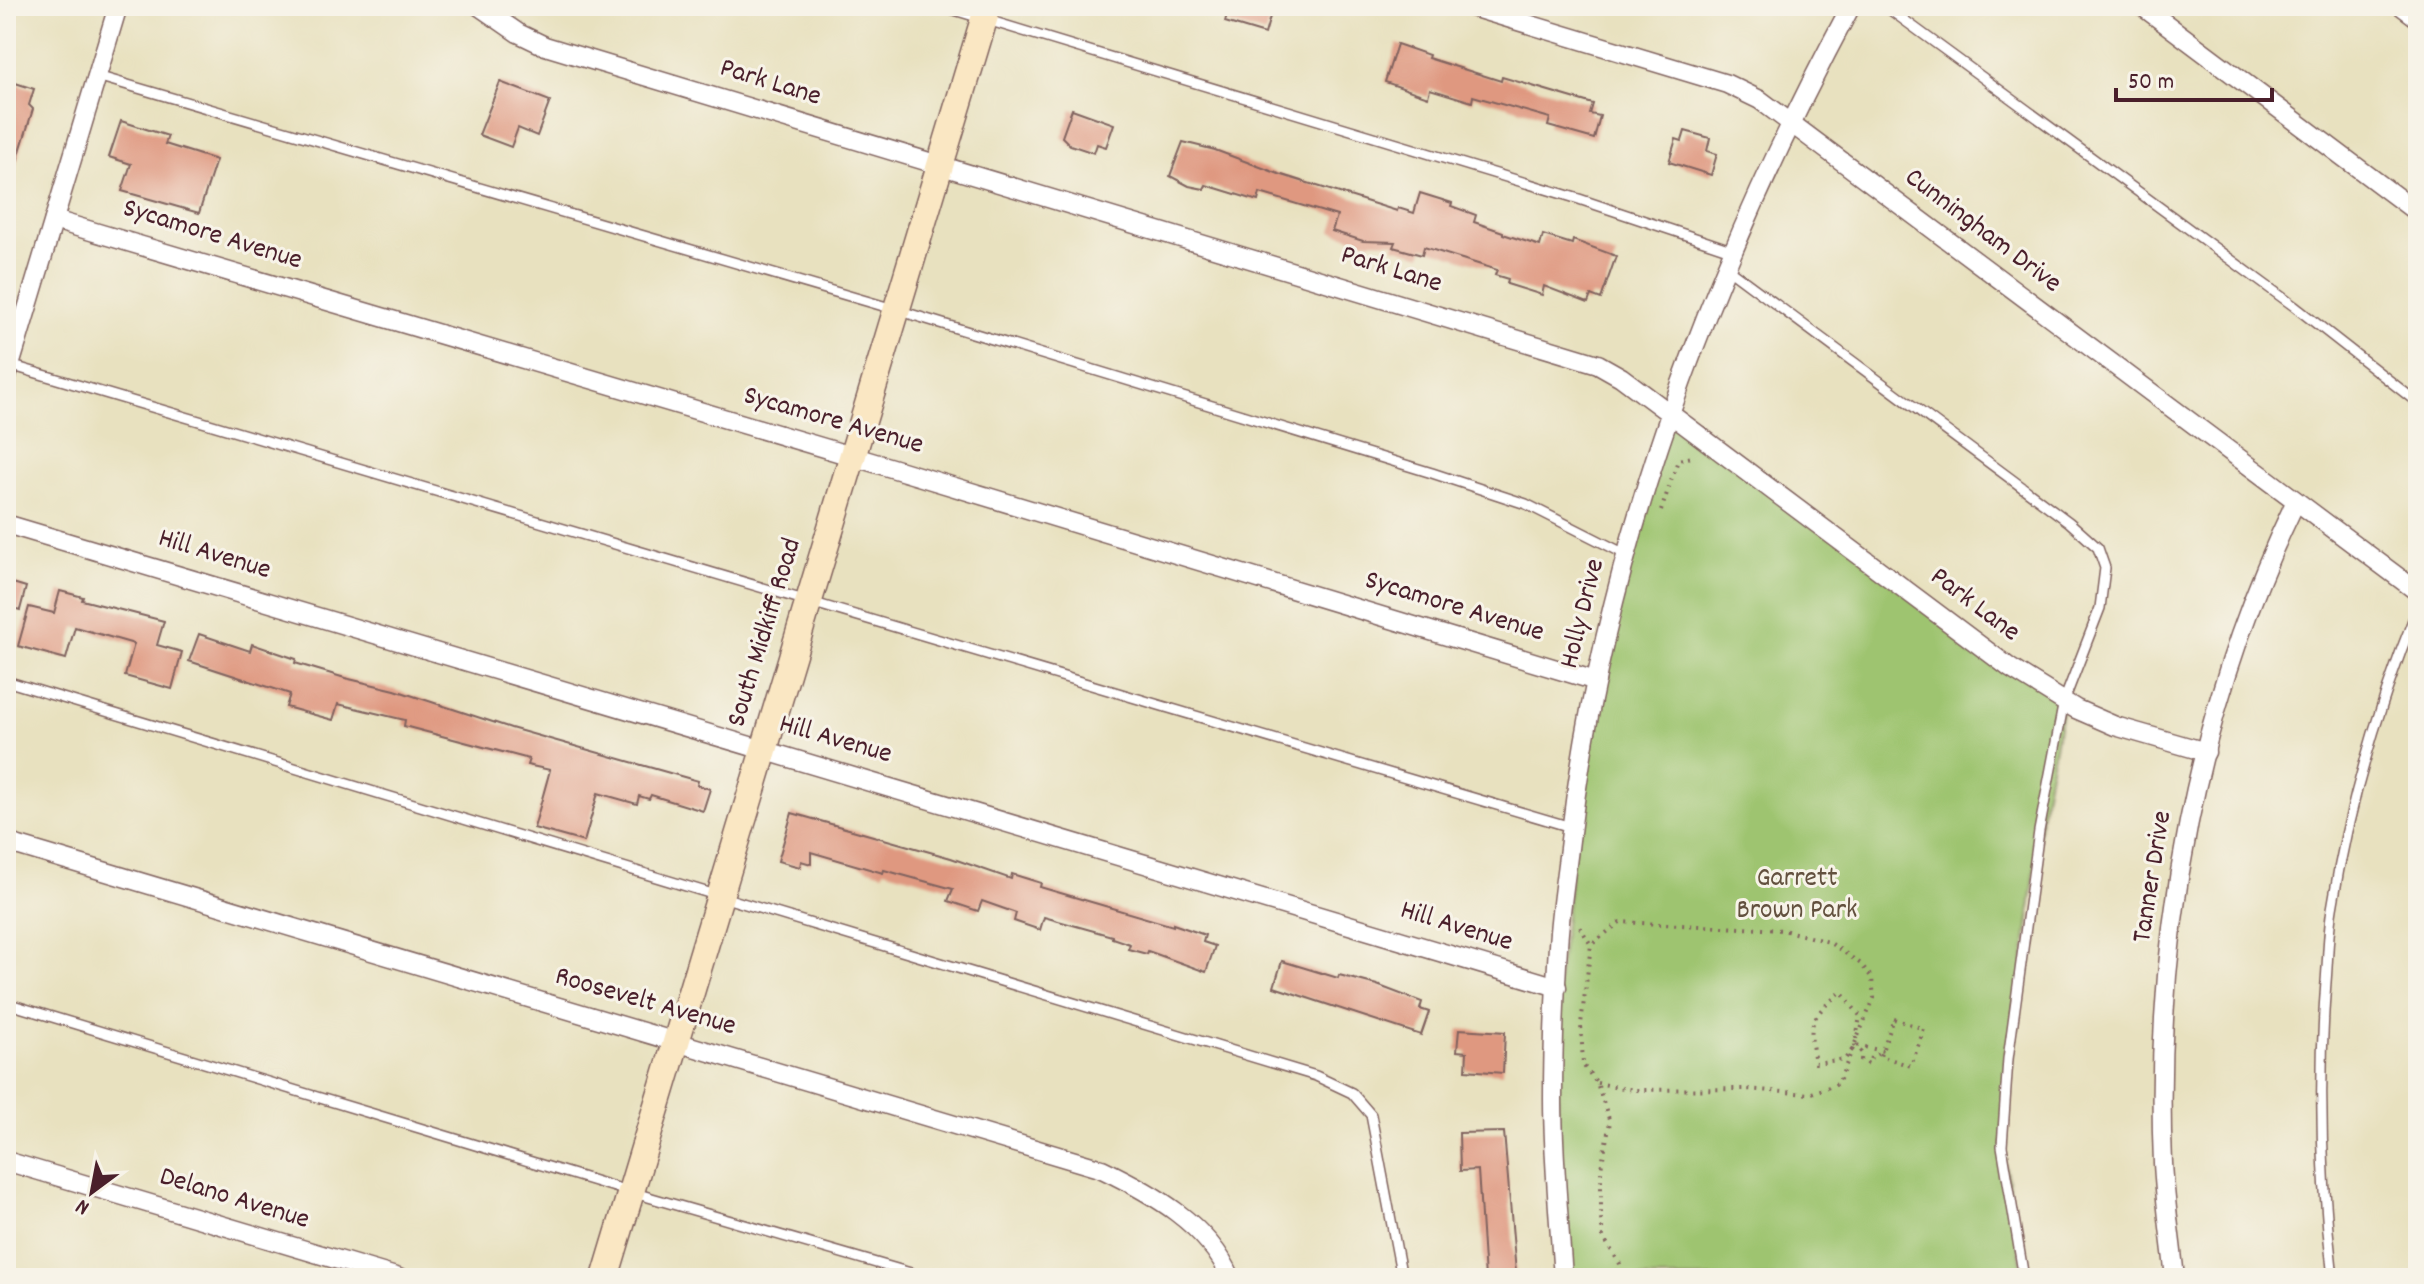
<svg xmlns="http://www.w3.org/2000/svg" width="2424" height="1284" font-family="Dekko,sans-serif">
<rect width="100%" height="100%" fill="#f7f3e8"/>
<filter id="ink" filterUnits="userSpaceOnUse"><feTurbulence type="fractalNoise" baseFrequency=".0125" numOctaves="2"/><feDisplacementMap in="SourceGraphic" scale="16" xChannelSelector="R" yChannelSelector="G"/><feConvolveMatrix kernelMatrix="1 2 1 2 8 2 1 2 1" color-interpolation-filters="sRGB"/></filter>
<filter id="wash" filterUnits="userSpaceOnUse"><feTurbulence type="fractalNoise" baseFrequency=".006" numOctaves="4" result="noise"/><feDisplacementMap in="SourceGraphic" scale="32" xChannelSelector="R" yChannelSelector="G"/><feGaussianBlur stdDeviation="1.8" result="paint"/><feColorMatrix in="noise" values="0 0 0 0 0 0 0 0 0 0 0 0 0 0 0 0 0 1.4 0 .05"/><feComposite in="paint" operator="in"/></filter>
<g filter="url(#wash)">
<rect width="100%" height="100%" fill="#e8e1bf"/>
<path fill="#9ec46f" stroke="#74724d" stroke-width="2" d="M1671,416L2064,702L2041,817L2002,1146L2024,1278H1563L1555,1008L1590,712Z"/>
<g id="blocks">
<g fill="#df9880">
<path d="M1229,6H1273L1265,34L1225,22Z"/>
<path d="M1397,44L1429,55L1428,58L1501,81L1502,77L1593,104L1590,114L1600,116L1594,139L1548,126L1550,118L1473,96L1472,102L1430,89L1428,97L1385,82Z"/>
<path d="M6,80L34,89L29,105L33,109L10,184L6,183Z"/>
<path d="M500,82L550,101L537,136L518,128L511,147L479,135Z"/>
<path d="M1072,109L1114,124L1106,147L1097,144L1094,153L1070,145L1062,137Z"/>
<path d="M121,121L168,136L165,144L216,160L199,213L122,191L131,164L109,157Z"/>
<path d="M1685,131L1710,138L1707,151L1717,154L1711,175L1669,162L1676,139L1682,141Z"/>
<path d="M1183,142L1215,150L1279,174L1397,211L1398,208L1414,213L1420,193L1452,203L1451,206L1476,215L1474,222L1503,232V234L1540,246L1543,235L1572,244L1573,240L1616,256L1601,299L1591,295L1588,303L1544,286L1542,295L1507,284L1508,279L1495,275L1497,270L1424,247L1422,255L1393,247L1395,242L1363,241L1332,231L1337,216L1260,193L1258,201L1206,185L1204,189L1189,186L1170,176Z"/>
<path d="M6,581L26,587L20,610L6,606Z"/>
<path d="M60,591L83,597L82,600L164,621L157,645L182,652L172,689L125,676L134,644L75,627L66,659L18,646L29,607L54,613Z"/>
<path d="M199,634L250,651L252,644L296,659L295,663L345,678L395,690L511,728L698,781L697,785L710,789L703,811L651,795L649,799L639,796L637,804L598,793L584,842L534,828L550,770L527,765L529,759L404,726L405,720L338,704L333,720L286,707L290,694L189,661Z"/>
<path d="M792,813L951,858L1011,879L1012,874L1041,883L1040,887L1173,926V924L1205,935L1203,942L1215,946L1206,972L1148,951L1147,954L1128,949L1130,944L1112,938V936L1044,917L1040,930L1014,921L1016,913L982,901L978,911L948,901L953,889L884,870L883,873L811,852V864L801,861L800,867L778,861Z"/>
<path d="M1282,961L1338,978L1339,975L1377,985L1422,1002L1420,1009L1429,1012L1421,1035L1274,987Z"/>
<path d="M1459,1029L1505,1032L1503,1073L1466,1070L1467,1052L1457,1051Z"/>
<path d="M1504,1132L1516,1273L1510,1274L1511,1278H1485L1478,1170L1460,1171L1459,1133Z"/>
</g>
</g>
</g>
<g filter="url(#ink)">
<use href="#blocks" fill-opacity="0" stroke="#81635f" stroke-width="2"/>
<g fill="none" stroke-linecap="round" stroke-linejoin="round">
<defs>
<g id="lane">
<path d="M941,6L1579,199L1734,251"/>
<path d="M1885,6L2294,306L2418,403"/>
<path d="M2394,6L2418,24"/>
<path d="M97,76L897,310L1432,473L1526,504L1627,555"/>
<path d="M1727,268L2069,522L2098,548L2105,568L2100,608L2064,701L2039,831L2008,1059L2002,1146L2024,1278"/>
<path d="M10,365L1571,827"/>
<path d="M6,681L1316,1076L1352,1093L1371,1115L1402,1278"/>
<path d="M6,1003L631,1192L928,1278"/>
<path d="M2333,1278C2321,1178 2318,1083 2326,982C2328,958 2328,933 2332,909C2348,806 2379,704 2418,607"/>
</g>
<g id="street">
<path d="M479,6L518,33L545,46L1598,364L1621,377L2010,668L2076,709L2115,726L2206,752"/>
<path d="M1468,6L1727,84L1760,100L2418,592"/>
<path d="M2142,6L2418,213"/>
<path d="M54,220L895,469L1596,681"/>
<path d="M6,379L118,6"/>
<path d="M6,524L1557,987"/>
<path d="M6,842L1102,1169C1152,1193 1208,1224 1231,1278"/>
<path d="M6,1161L399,1278"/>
<path d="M1563,1278C1559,1218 1553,1158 1553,1099C1553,1048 1555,996 1558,946C1560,910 1566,875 1570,840C1604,548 1713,264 1851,6"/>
<path d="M2175,1278C2171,1240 2165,1201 2163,1163C2153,937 2197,705 2296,501"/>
</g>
<path id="secondary" d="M605,1278L988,6"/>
</defs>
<use href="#lane" stroke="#81635f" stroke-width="12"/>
<use href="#street" stroke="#81635f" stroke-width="21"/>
<use href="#secondary" stroke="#81635f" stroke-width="29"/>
<g stroke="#81635f" stroke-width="4" stroke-dasharray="2 6" stroke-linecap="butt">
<path d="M1661,511L1678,460L1692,457L1695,459"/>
<path d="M1580,927L1591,945"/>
<path d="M1894,1019L1924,1029L1911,1066L1880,1056Z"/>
<path d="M1852,1050L1845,1059L1815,1063C1808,1022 1809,1019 1841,992L1860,1016L1855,1045L1862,1053L1861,1060L1869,1064L1871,1057L1883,1051L1856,1045"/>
<path d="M1597,1083L1634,1090L1746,1089L1809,1094L1838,1084L1874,998L1872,978L1861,964L1829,942L1783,930L1620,922L1591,945L1581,1024L1583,1065L1597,1083L1610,1122L1601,1168V1219L1603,1237L1620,1264L1624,1278"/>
</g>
<use href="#lane" stroke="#fff" stroke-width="9"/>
<use href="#street" stroke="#fff" stroke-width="18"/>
<use href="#secondary" stroke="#fae7c3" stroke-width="26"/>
</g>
</g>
<g text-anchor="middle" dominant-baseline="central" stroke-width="6" stroke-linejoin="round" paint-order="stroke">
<g font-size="28" fill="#4a1f2b" stroke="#f7f3e8">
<text transform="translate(770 84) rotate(17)">Park Lane</text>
<text transform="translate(1982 232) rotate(37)">Cunningham Drive</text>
<text transform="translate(212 236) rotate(17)">Sycamore Avenue</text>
<text transform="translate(1391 271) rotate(17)">Park Lane</text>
<text transform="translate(833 422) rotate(16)">Sycamore Avenue</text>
<text transform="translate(214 556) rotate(17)">Hill Avenue</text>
<text transform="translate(1974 606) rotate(37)">Park Lane</text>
<text transform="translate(1454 608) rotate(17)">Sycamore Avenue</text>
<text transform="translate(1584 614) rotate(-76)">Holly Drive</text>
<text transform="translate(766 633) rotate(-73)">South Midkiff Road</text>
<text transform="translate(835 741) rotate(16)">Hill Avenue</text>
<text transform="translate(2154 877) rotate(-81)">Tanner Drive</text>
<text transform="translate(1456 928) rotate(17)">Hill Avenue</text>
<text transform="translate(645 1003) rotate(16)">Roosevelt Avenue</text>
<text transform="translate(234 1200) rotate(17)">Delano Avenue</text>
</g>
<g font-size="28" fill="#63513f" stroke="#f7f3e8">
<text x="1797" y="880">Garrett<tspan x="1797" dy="32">Brown Park</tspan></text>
</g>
</g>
<rect width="2424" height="1284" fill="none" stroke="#f7f3e8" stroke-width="32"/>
<g transform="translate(92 1192) rotate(212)" stroke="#f7f3e8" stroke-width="6" paint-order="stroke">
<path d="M0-6L14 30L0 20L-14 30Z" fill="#4a1f2b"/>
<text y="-12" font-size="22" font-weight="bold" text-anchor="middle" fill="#4a1f2b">N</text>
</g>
<path d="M2116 88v12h156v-12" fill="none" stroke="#4a1f2b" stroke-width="4"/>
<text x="2128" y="88" font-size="24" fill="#4a1f2b" stroke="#f7f3e8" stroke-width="6" paint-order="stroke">50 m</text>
</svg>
